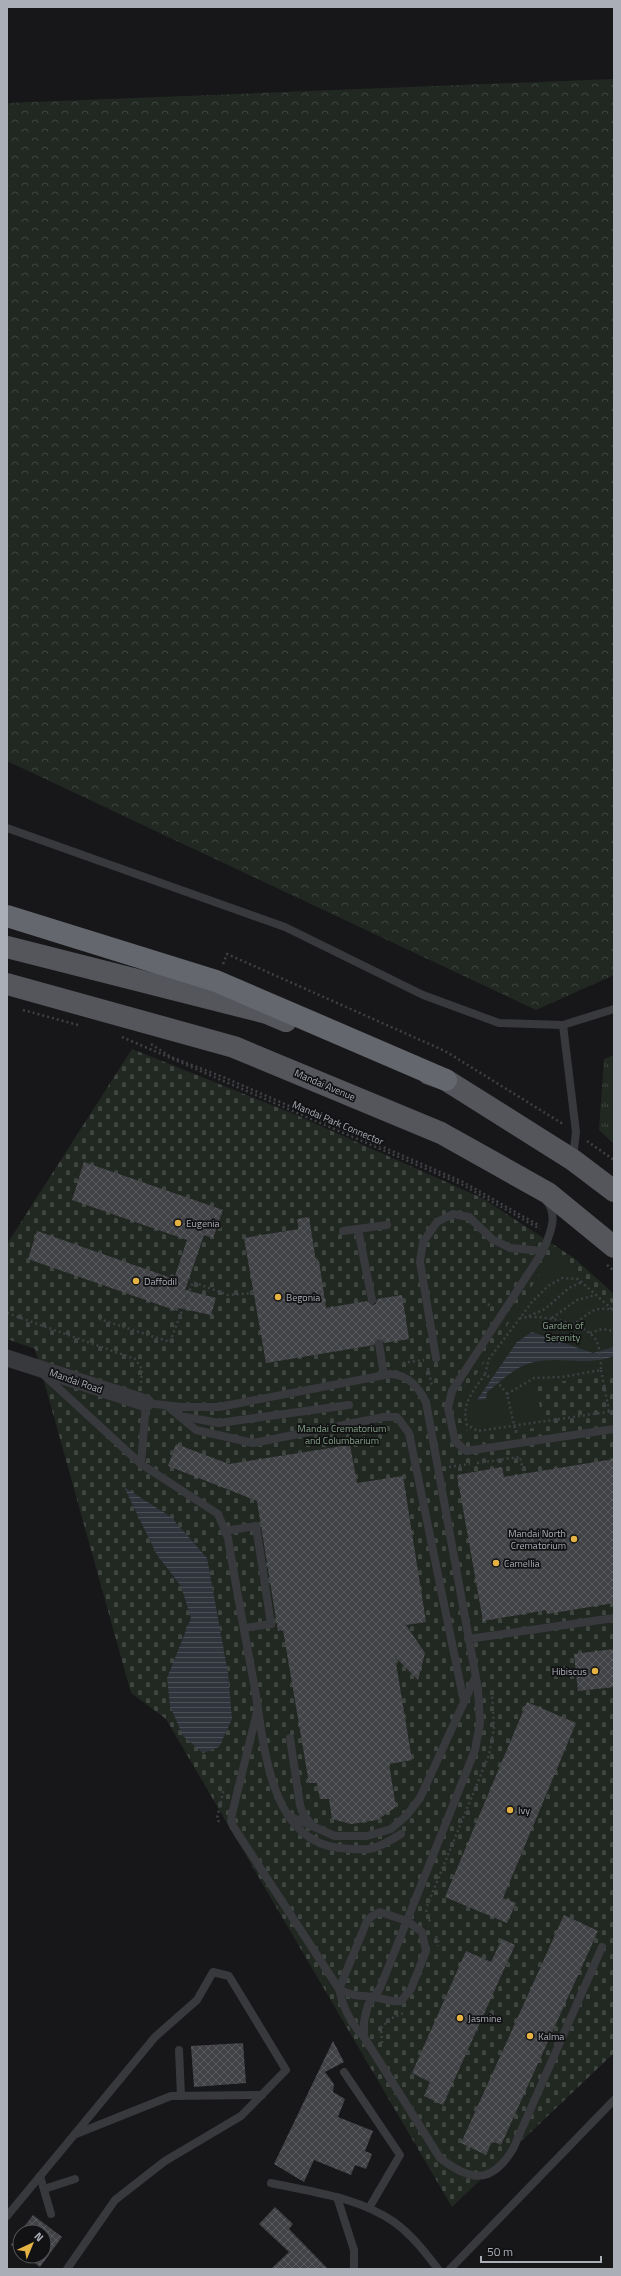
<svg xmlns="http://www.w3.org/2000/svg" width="621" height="2276" font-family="'Titillium Web',sans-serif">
<defs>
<pattern id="grass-tufts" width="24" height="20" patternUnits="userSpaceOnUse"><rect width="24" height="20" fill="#212822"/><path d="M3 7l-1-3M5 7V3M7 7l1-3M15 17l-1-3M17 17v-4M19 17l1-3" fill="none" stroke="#3f4540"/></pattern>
<pattern id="forest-crowns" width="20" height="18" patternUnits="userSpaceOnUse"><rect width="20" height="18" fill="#212822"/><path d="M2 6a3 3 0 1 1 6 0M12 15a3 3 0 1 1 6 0" fill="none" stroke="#3f4540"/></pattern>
<pattern id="cemetery-stones" width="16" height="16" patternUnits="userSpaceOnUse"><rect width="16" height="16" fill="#212822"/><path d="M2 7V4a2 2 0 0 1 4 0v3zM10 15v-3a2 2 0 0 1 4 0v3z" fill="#3f4540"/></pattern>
<pattern id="water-rules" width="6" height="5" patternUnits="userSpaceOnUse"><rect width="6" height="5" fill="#2e353c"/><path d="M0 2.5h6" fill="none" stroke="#4a5056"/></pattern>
<pattern id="building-cross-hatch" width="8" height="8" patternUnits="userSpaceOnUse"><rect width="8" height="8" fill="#414245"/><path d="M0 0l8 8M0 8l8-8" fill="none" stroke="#5a5b5e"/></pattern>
</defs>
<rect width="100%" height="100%" fill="#171719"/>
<path fill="url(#grass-tufts)" d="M614,1055V1144L599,1130L604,1059Z"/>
<path fill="url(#forest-crowns)" d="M614,79V975L536,1010L7,761V103Z"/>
<path fill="url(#cemetery-stones)" d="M132,1049L294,1114L482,1198L574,1258L614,1294V2053L452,2207L166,1719L131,1693L35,1349L7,1339V1244Z"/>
<path fill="#212822" d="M554,1251L614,1305V1374L536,1385L543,1427L478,1435L466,1430L460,1418L468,1388Z"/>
<g fill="url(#water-rules)">
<path d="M532,1332L593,1353L614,1347V1356C586,1367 558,1355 530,1363C513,1368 501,1382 487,1392L486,1399L477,1400L517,1342Z"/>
<path d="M124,1487L171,1517L207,1558L228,1673L232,1719L219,1747L203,1753L183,1736L170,1706L167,1678L191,1618L181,1586L157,1555Z"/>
</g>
<g fill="url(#building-cross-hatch)">
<path d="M84,1162L223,1210L213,1238L204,1235L185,1290L216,1298L211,1315L179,1308L177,1311L28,1259L37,1231L174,1279L187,1240L72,1200Z"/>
<path d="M309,1217L316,1262L319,1261L326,1308L367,1301L373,1305L376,1304L377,1299L402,1295L409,1339L384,1343L381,1339H378L374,1345L266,1363L244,1238L299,1229L297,1219Z"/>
<path d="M176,1444L229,1464L350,1445L357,1483L403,1476L426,1622L406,1625L425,1653L418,1680L395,1657L412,1760L389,1764L396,1807L377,1820L351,1824L332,1819L329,1799H320L317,1783H309L283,1630L278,1631L257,1501L168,1466Z"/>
<path d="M614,1459V1603L547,1614L546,1610L483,1621L457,1475L502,1467L504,1477Z"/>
<path d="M614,1649V1687L578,1691L574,1654Z"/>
<path d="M527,1702L576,1723L503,1898L516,1903L507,1923L445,1897Z"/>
<path d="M564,1915L598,1931L501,2145L492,2141L486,2155L461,2143Z"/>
<path d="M502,1939L515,1945L443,2105L424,2096L430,2082L412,2073L466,1951L491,1962Z"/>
<path d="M333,2041L344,2062L325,2072L334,2084L333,2092L345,2099L338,2117L373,2131L365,2151L372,2154L366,2169L355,2165L351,2175L314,2160L304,2182L274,2164Z"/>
<path d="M243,2043L246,2083L194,2087L191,2046Z"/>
<path d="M275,2207L293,2224L289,2229L328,2269H271L289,2252L259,2224Z"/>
<path d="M33,2215L62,2237L40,2267L25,2256H44V2232H20Z"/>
<path d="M20,2233V2252L11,2245Z"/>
</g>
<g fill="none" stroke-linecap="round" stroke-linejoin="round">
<g stroke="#3e4044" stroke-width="2.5" stroke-dasharray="2 3" stroke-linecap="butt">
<path d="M223,964L227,954L445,1051L563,1124"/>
<path d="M23,1010L78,1025"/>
<path d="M122,1037L461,1184L540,1229"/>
<path d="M151,1044L171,1057L223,1077L463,1182L540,1226"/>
<path d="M587,1141L614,1160"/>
<path d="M607,1265L614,1271"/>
<path d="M488,1304L492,1308"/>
<path d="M7,1313L135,1359L142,1369L141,1384"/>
<path d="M529,1316L545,1309L569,1288L582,1282"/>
<path d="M552,1318L577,1300L596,1295"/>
<path d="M99,1319L170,1342L193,1282L228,1295L254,1293"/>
<path d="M572,1325C590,1315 591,1305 613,1310"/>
<path d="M590,1333L602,1329L614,1331"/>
<path d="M403,1363L424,1360"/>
<path d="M428,1368L432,1386"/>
<path d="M485,1374L489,1359L532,1302L548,1286L562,1278L578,1279L614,1311"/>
<path d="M507,1394L501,1386L485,1374C473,1392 461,1403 467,1425L478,1431L614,1411"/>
<path d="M516,1433L507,1394L534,1378L562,1377L601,1370C601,1361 600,1350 597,1342C588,1322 538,1314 520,1318"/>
<path d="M477,1463L520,1457L524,1474"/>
<path d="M449,1467L470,1464"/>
<path d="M219,1822L217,1818L224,1788"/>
<path d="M427,1906L489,1755L494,1728L492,1693"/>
<path d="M426,1910L430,1922"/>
<path d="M436,1936L439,1943L438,1946"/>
<path d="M382,2043L381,2028L390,2019L403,2013"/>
</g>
<g stroke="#38393d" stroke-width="8">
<path d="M7,828L285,927L423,995L499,1023L563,1025L614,1009"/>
<path d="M563,1025L576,1132L573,1157"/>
<path d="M546,1200C559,1216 550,1234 543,1251L452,1391L448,1408L455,1441L466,1451L614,1429"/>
<path d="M358,1229L372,1300"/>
<path d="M343,1231L387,1225"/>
<path d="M379,1344L384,1375"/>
<path d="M436,1358L420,1262L423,1242L437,1222L453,1214L469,1217L492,1239L510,1248L543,1251"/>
<path d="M44,1375L141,1464L218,1514L228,1538C236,1587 245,1635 254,1684C264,1739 267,1840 339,1848C370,1851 374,1851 401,1834"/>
<path d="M167,1406L196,1430L253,1443L384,1417H397L409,1433L464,1702"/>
<path d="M180,1416L219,1423L349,1405"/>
<path d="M141,1464L146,1403L182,1407H219L390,1374C409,1375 418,1387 426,1402L478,1689L480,1723L475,1750L380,1988L368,2005L364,2022V2037"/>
<path d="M225,1531L256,1526L271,1624L244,1628"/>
<path d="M468,1639L614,1618"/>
<path d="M258,1708L232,1814L231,1821L233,1826L339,1989C343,2008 350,2023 364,2037L440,2158C470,2181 491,2185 513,2149L602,1947"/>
<path d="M290,1738L300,1805L303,1814L312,1825"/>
<path d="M289,1816L335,1836H367L391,1829L407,1815L420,1798L475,1678"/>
<path d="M380,1912L407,1921L422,1932L426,1951L411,1989L401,2001C390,2003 383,1998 373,1997C356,1995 356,1997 339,1989L367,1921L372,1916Z"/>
<path d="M179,2050L181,2096"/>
<path d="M344,2072L400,2155L369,2208"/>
<path d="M76,2134L171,2096L262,2095"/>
<path d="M40,2176L51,2214"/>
<path d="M271,2183C312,2192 358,2197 394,2222C411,2234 425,2252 438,2269"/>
<path d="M44,2189L75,2179"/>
<path d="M337,2197L354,2250V2269"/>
<path d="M7,2216L155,2037L197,2000L213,1972L229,1976L286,2070L241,2116L165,2161L115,2200L67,2269"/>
<path d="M450,2269L614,2100"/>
</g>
<path stroke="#38393d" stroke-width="17" d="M7,1358L146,1403"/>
<g stroke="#54565c" stroke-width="22">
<path d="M7,947L267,1013L286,1021"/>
<path d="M7,984L234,1047L441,1133L548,1193L614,1247"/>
<path d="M429,1074L446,1080L573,1160L614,1191"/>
</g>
<path stroke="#64676e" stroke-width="22" d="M7,916L216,981L446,1080"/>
<path stroke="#3e4044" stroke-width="2.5" stroke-dasharray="2 3" stroke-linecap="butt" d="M601,1370L609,1411"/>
</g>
<g fill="#e5b343" stroke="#121214" stroke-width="1.5">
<circle cx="178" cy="1223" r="4"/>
<circle cx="136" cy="1281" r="4"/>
<circle cx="278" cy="1297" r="4"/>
<circle cx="574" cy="1539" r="4"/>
<circle cx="496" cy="1563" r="4"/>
<circle cx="595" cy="1671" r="4"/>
<circle cx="510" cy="1810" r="4"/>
<circle cx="460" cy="2018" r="4"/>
<circle cx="530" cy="2036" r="4"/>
</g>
<g text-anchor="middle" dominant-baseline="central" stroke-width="3.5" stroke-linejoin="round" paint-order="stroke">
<g font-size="10" fill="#aaaeb7" stroke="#121214">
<text transform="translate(325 1085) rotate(23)">Mandai Avenue</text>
<text transform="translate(338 1123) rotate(23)">Mandai Park Connector</text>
<text transform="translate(76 1381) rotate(19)">Mandai Road</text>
</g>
<g font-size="10" fill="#aaaeb7" stroke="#121214" text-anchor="start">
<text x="186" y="1223">Eugenia</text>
<text x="144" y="1281">Daffodil</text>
<text x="286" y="1297">Begonia</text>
<text x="566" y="1533" text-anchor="end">Mandai North<tspan x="566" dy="12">Crematorium</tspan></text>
<text x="504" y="1563">Camellia</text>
<text x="587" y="1671" text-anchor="end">Hibiscus</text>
<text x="518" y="1810">Ivy</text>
<text x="468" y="2018">Jasmine</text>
<text x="538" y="2036">Kalma</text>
</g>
<g font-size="10" fill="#82a185" stroke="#121214">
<text x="563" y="1325">Garden of<tspan x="563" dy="12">Serenity</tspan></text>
<text x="342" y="1428">Mandai Crematorium<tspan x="342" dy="12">and Columbarium</tspan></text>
</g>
</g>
<rect width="621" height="2276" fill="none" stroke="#aaaeb7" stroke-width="16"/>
<g transform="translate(32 2244) rotate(44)"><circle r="19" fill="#121214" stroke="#4f5055"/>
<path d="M0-3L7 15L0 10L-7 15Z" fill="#e5b343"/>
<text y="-6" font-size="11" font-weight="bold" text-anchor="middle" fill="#aaaeb7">N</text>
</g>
<path d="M481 2256v6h120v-6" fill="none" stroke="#aaaeb7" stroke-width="2"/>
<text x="487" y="2256" font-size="12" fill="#aaaeb7" stroke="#121214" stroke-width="3" paint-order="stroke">50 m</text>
</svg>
